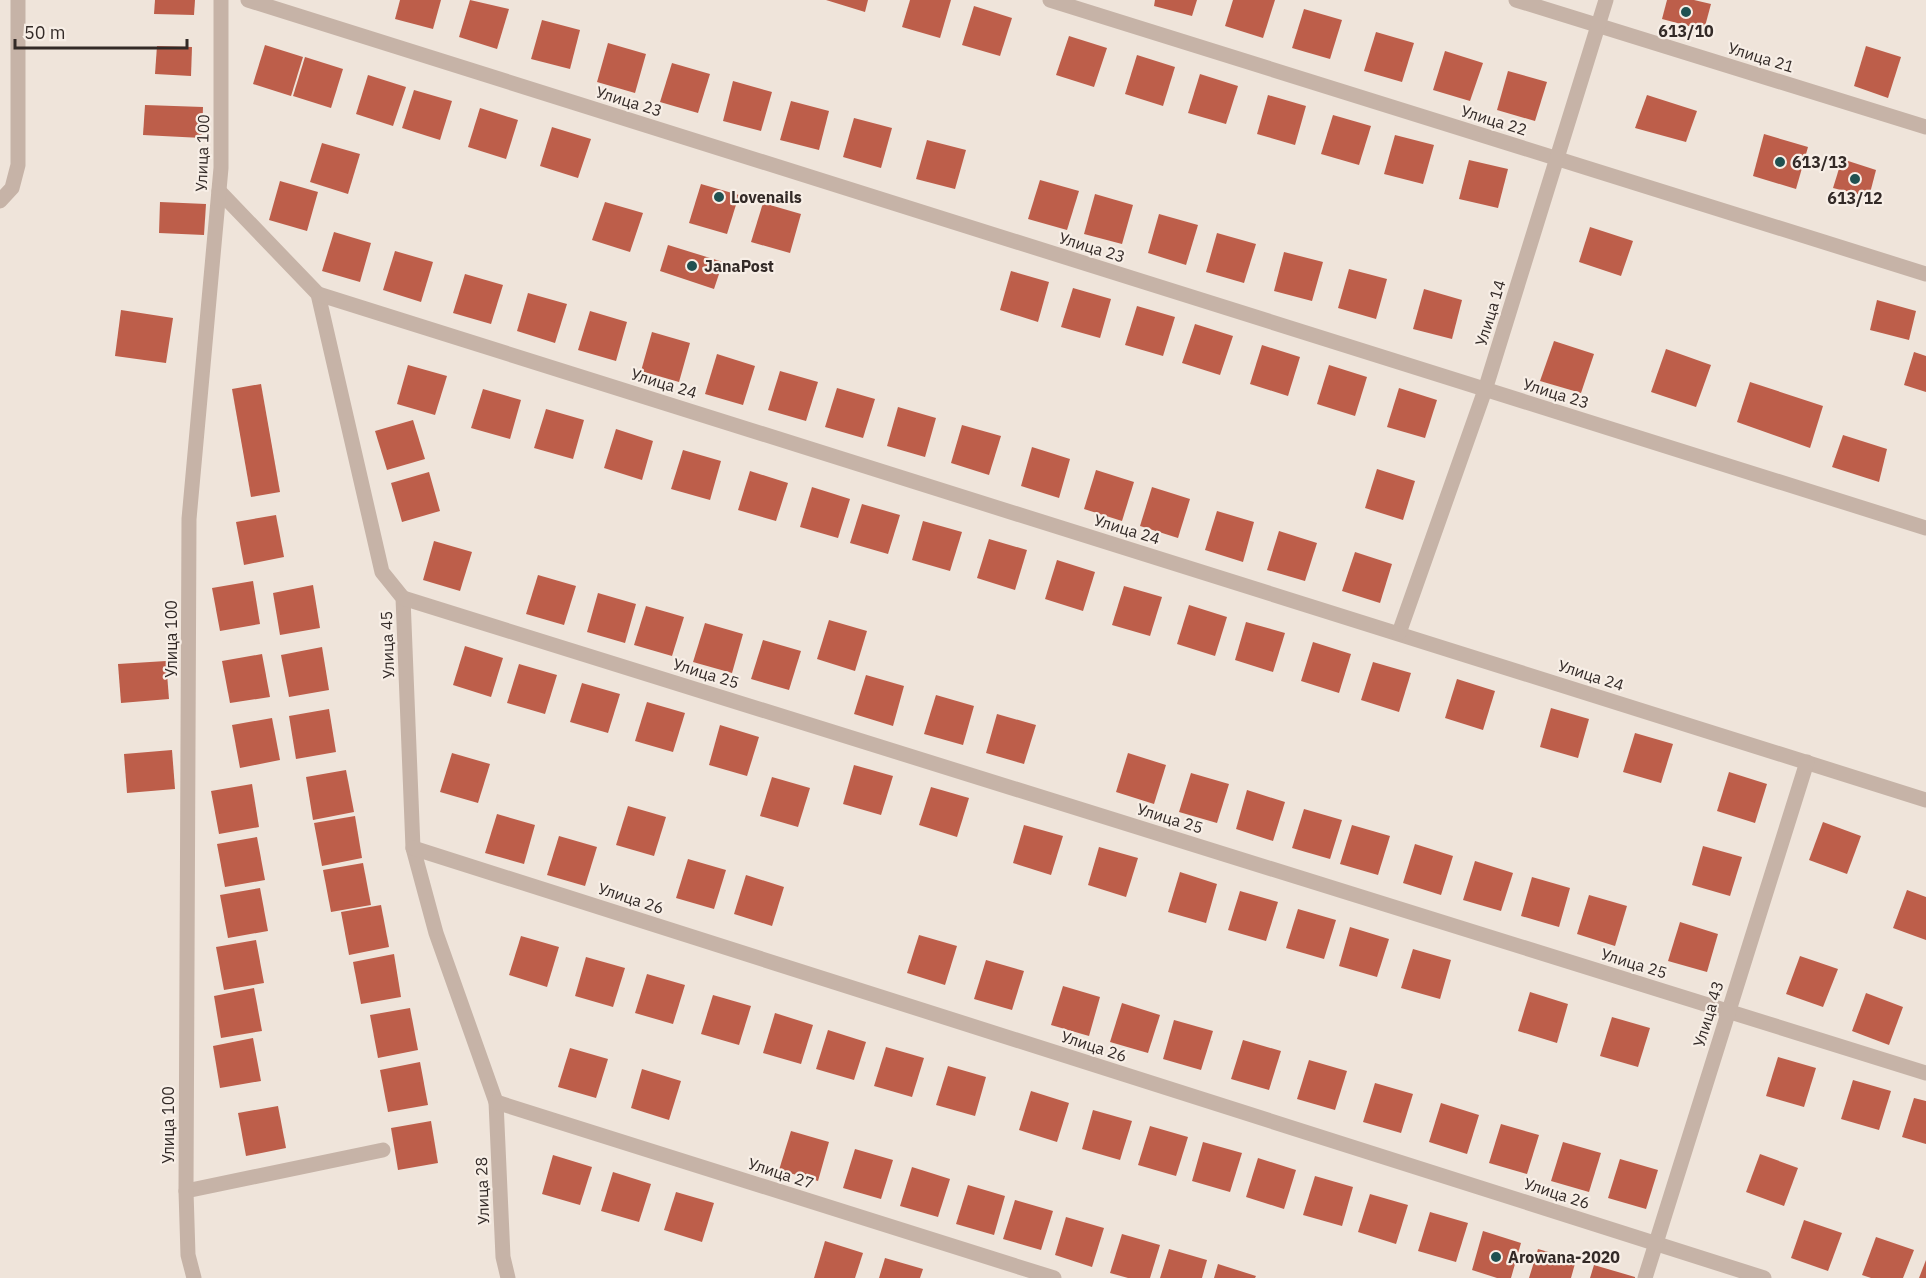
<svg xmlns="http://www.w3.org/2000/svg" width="1926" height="1278" font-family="'IBM Plex Sans',sans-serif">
<rect width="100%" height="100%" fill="#efe4da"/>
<g fill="#bd5e4a">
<path d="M155,0H195L194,15L154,14Z"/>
<path d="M400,0H441L433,29L395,19Z"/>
<path d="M470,0L509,9L497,49L459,37Z"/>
<path d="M826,0H868L865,12Z"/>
<path d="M910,0H951L940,38L902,27Z"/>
<path d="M1155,0H1197L1192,16L1154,6Z"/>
<path d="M1233,0H1275L1263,38L1225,26Z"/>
<path d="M1667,0H1694L1711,4L1704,30L1662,19Z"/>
<path d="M974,6L1012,18L1000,56L962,45Z"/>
<path d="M1304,9L1342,20L1330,59L1292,48Z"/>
<path d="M542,20L580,30L570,69L531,59Z"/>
<path d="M1376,32L1414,43L1402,82L1364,71Z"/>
<path d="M1069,36L1107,48L1094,87L1056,75Z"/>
<path d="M608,43L646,54L635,93L597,82Z"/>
<path d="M265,45L303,57L291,96L253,84Z"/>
<path d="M157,46L192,47L191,76L155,74Z"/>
<path d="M1866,46L1901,57L1888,98L1854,86Z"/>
<path d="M1445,51L1483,63L1470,101L1433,90Z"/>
<path d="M1137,55L1175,67L1163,106L1125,94Z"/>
<path d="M305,57L343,69L331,108L293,96Z"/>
<path d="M672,63L710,74L698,113L660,102Z"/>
<path d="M1508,71L1547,82L1535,121L1497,110Z"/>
<path d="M1200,74L1238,86L1226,124L1188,113Z"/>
<path d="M368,75L406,87L393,126L356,114Z"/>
<path d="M733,81L772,92L761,131L723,121Z"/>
<path d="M414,90L452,101L440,140L402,128Z"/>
<path d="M1268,95L1306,106L1295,145L1257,134Z"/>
<path d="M1647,95L1697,111L1686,142L1635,128Z"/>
<path d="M791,101L829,111L819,150L780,140Z"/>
<path d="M145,105L203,107L202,138L143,135Z"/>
<path d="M480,108L518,120L506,159L468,147Z"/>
<path d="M1333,115L1371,126L1359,165L1321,154Z"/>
<path d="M854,118L892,128L881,168L843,157Z"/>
<path d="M552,127L591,139L578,178L540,166Z"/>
<path d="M1764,134L1808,147L1796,189L1753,176Z"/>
<path d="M1395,135L1434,145L1423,184L1384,174Z"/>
<path d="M927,140L966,150L955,189L916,179Z"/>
<path d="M322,143L360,154L348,194L310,182Z"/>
<path d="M1842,159L1876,170L1869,197L1833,188Z"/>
<path d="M1469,160L1508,169L1498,208L1459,199Z"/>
<path d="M1040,180L1079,191L1067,230L1028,219Z"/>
<path d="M280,181L318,192L307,231L269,220Z"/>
<path d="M701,184L739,195L727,234L689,223Z"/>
<path d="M1095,194L1133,205L1122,244L1084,234Z"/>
<path d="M160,202L206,204L204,235L159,233Z"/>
<path d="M605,202L643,213L630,252L592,240Z"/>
<path d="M763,203L801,214L790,253L751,242Z"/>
<path d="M1159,214L1198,225L1186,265L1148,253Z"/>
<path d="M1590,227L1633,241L1621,276L1579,262Z"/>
<path d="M334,232L371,243L360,282L322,271Z"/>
<path d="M1217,233L1256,244L1244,283L1206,272Z"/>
<path d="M668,245L723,262L714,289L660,271Z"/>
<path d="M395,251L433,262L421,302L383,290Z"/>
<path d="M1284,252L1323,262L1312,301L1274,291Z"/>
<path d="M1349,269L1387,279L1376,319L1338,308Z"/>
<path d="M1011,271L1049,282L1038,322L1000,310Z"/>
<path d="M465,274L503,285L491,324L453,313Z"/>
<path d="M1073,288L1111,299L1100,338L1061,327Z"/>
<path d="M1424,289L1462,300L1452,339L1413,329Z"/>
<path d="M528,293L567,304L555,343L517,331Z"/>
<path d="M1877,300L1916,311L1909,340L1870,330Z"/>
<path d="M1137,306L1175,317L1163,356L1125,345Z"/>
<path d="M121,310L173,318L166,363L115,356Z"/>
<path d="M590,311L627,322L616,361L578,350Z"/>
<path d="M1195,324L1233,336L1220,375L1182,363Z"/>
<path d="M652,332L690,343L679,382L641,371Z"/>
<path d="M1554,341L1594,354L1581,393L1540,381Z"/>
<path d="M1262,345L1300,357L1288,396L1250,384Z"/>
<path d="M1666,349L1711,365L1696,407L1651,392Z"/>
<path d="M1914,352L1926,356V392L1904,385Z"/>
<path d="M717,354L755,366L743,405L705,394Z"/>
<path d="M408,365L447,376L435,415L397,404Z"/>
<path d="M1329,365L1367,377L1355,416L1317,404Z"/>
<path d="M780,371L818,382L806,421L768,410Z"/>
<path d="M1750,382L1823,406L1810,448L1737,422Z"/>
<path d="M261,384L280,492L251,497L232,389Z"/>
<path d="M837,388L875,399L863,438L825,427Z"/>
<path d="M1399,388L1437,400L1425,438L1387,427Z"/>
<path d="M483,389L521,400L510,439L471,428Z"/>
<path d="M898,407L936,418L925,457L887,446Z"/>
<path d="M546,409L584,420L573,459L534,448Z"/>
<path d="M413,420L425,459L387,470L375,431Z"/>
<path d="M962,425L1001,436L989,475L951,463Z"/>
<path d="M616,429L653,441L642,480L604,468Z"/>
<path d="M1843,435L1887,449L1879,482L1832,467Z"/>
<path d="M1032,447L1070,459L1059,498L1021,486Z"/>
<path d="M683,450L721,461L710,500L671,489Z"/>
<path d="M1377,469L1415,481L1403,520L1365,508Z"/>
<path d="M1096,470L1134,482L1122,521L1084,509Z"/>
<path d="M750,471L788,483L776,521L738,510Z"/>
<path d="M429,472L440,511L402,522L391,483Z"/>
<path d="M812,487L850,499L838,538L800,527Z"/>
<path d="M1152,487L1190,499L1178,538L1140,526Z"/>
<path d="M862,504L900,515L888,554L850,543Z"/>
<path d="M1217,511L1254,522L1243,562L1205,550Z"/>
<path d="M276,515L284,557L244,565L236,522Z"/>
<path d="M923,521L962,532L950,571L912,560Z"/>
<path d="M1279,531L1317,543L1305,581L1267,570Z"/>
<path d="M989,539L1027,550L1015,590L977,578Z"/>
<path d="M434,541L472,552L460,591L423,580Z"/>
<path d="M1355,552L1392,564L1380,603L1342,591Z"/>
<path d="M1057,560L1095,572L1083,611L1045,599Z"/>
<path d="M538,575L576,586L564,625L526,614Z"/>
<path d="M253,581L260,624L220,631L212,588Z"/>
<path d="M313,585L320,628L280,635L273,593Z"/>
<path d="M1124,586L1162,597L1150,636L1112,625Z"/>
<path d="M598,593L636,604L625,643L587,632Z"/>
<path d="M1189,605L1227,617L1215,656L1177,644Z"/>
<path d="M646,606L684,617L672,656L634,645Z"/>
<path d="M829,620L867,631L855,671L817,659Z"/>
<path d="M1246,622L1285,633L1273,672L1235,660Z"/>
<path d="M705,623L743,634L732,673L693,662Z"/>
<path d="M763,640L801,651L789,690L751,679Z"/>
<path d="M1313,642L1351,654L1339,693L1301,681Z"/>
<path d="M465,646L503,658L491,697L453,685Z"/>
<path d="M322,647L329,690L289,697L281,655Z"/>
<path d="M262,654L270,697L230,703L222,661Z"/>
<path d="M166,661L169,699L121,703L118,664Z"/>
<path d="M1373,662L1411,673L1399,712L1361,700Z"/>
<path d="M519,664L557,675L545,714L507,703Z"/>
<path d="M866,675L904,686L893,726L854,714Z"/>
<path d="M1457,679L1495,691L1483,730L1445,718Z"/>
<path d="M582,683L620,694L608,733L570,722Z"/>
<path d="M936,695L974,706L963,745L924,734Z"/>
<path d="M647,702L685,713L673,752L635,741Z"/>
<path d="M1551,708L1589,719L1578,758L1540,747Z"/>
<path d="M329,709L336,752L296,759L289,716Z"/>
<path d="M997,714L1036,725L1024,764L986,753Z"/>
<path d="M272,718L280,760L240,768L232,725Z"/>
<path d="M720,725L759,737L747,776L709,765Z"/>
<path d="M1635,733L1673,744L1661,783L1623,772Z"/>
<path d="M172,750L175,789L127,793L124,754Z"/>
<path d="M452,753L490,764L478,803L440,792Z"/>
<path d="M1128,753L1166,765L1154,804L1116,792Z"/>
<path d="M854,765L893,776L881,815L843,804Z"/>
<path d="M346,770L354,812L313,820L306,777Z"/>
<path d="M1729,772L1767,784L1755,823L1717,811Z"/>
<path d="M1191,773L1229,784L1217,823L1179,812Z"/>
<path d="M772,777L810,788L798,827L760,816Z"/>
<path d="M252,784L259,827L219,834L211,791Z"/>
<path d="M931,787L969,798L957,837L919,825Z"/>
<path d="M1247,790L1285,802L1273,841L1236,829Z"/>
<path d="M628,806L666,817L654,856L616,845Z"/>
<path d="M1304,809L1342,820L1330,859L1292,848Z"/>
<path d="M497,814L535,825L524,864L485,853Z"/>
<path d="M355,816L362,858L322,866L314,823Z"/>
<path d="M1823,822L1861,836L1847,874L1809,860Z"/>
<path d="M1024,825L1063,836L1051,875L1013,863Z"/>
<path d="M1352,825L1390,836L1378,875L1340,864Z"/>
<path d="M559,836L597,847L585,886L547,875Z"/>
<path d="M257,837L265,880L225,887L217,844Z"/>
<path d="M1415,844L1453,856L1441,895L1403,883Z"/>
<path d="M1703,846L1742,857L1730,896L1692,885Z"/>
<path d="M1099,847L1138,858L1126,897L1088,885Z"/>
<path d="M688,859L726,870L714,909L676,898Z"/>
<path d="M1475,861L1513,873L1501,911L1463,900Z"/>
<path d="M363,863L371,905L331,912L323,870Z"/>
<path d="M1180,872L1217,884L1206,923L1168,912Z"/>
<path d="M746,875L784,887L772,926L734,914Z"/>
<path d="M1532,877L1570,888L1559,927L1521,916Z"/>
<path d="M260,888L268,931L228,938L220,895Z"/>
<path d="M1907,890L1926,897V940L1893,928Z"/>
<path d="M1240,891L1278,902L1266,941L1228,930Z"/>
<path d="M1589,895L1627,906L1615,946L1577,934Z"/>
<path d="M381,905L389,947L349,955L341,912Z"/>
<path d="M1298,909L1336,920L1324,959L1286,948Z"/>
<path d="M1680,922L1718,934L1707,972L1668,961Z"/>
<path d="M1350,927L1389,939L1377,977L1339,966Z"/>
<path d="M919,935L957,946L945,985L907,973Z"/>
<path d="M521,936L559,947L547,987L509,975Z"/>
<path d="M256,940L264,983L224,990L216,947Z"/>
<path d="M1413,949L1451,960L1440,999L1401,988Z"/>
<path d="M394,954L401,997L361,1004L353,962Z"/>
<path d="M1800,956L1838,969L1823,1007L1786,994Z"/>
<path d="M586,957L625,968L613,1007L575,996Z"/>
<path d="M986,960L1024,971L1012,1010L974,999Z"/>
<path d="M647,974L685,985L673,1024L635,1013Z"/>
<path d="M1063,986L1100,997L1089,1036L1051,1025Z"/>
<path d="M254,988L262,1031L221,1038L214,996Z"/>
<path d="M1530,992L1568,1004L1557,1043L1518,1031Z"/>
<path d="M1866,993L1903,1007L1889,1045L1852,1031Z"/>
<path d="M713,995L751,1006L739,1045L701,1034Z"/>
<path d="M1122,1003L1160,1015L1148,1053L1110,1042Z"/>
<path d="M410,1008L418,1050L378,1058L370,1015Z"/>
<path d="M775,1013L813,1025L801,1064L763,1053Z"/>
<path d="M1612,1017L1650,1028L1638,1067L1600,1056Z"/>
<path d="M1174,1020L1213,1031L1201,1070L1163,1059Z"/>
<path d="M828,1030L866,1042L854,1080L816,1069Z"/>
<path d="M253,1038L261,1081L220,1088L213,1046Z"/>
<path d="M1243,1040L1281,1051L1269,1090L1231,1079Z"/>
<path d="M886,1047L924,1058L912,1097L874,1086Z"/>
<path d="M570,1048L608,1059L596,1098L558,1087Z"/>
<path d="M1778,1057L1816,1068L1804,1107L1766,1096Z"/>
<path d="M1309,1060L1347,1071L1335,1110L1297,1099Z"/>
<path d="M420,1062L428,1105L388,1112L380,1070Z"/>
<path d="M948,1066L986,1077L975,1116L936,1105Z"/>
<path d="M642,1069L681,1081L669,1120L631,1108Z"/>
<path d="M1853,1080L1891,1091L1879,1130L1841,1119Z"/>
<path d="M1375,1083L1413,1094L1401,1133L1363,1122Z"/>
<path d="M1031,1091L1069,1103L1057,1142L1019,1130Z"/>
<path d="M1914,1098L1926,1101V1144L1902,1137Z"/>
<path d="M1441,1103L1479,1115L1467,1154L1429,1142Z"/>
<path d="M278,1106L286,1148L246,1156L238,1113Z"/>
<path d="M1093,1110L1132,1121L1120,1160L1082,1149Z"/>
<path d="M431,1121L438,1163L398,1170L391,1128Z"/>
<path d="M1501,1124L1539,1135L1527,1174L1489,1163Z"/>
<path d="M1150,1126L1188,1137L1176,1176L1138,1165Z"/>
<path d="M791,1131L829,1142L818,1181L779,1170Z"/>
<path d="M1203,1142L1242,1153L1230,1192L1192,1181Z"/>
<path d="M1563,1142L1601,1153L1589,1192L1551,1181Z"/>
<path d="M855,1149L893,1160L881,1199L843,1188Z"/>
<path d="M1760,1154L1798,1168L1784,1206L1746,1192Z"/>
<path d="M553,1155L592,1167L580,1205L542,1194Z"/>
<path d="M1258,1158L1296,1170L1284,1209L1246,1197Z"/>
<path d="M1620,1159L1658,1170L1646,1209L1608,1198Z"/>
<path d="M912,1167L950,1179L938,1217L900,1206Z"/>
<path d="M613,1172L651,1184L639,1222L601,1211Z"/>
<path d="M1315,1176L1353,1187L1342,1226L1303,1215Z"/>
<path d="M968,1185L1005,1196L994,1235L956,1224Z"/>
<path d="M676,1192L714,1203L702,1242L664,1230Z"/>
<path d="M1370,1194L1408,1205L1396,1244L1358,1232Z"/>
<path d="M1015,1200L1053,1211L1041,1250L1003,1239Z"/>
<path d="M1430,1212L1468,1223L1456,1262L1418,1251Z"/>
<path d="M1066,1217L1104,1228L1092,1267L1055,1255Z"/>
<path d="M1804,1220L1842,1233L1828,1271L1791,1258Z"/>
<path d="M1483,1231L1521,1243L1511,1278H1497L1472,1270Z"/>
<path d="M1122,1234L1160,1245L1150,1278H1128L1110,1273Z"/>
<path d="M1876,1237L1914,1250L1903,1278H1871L1862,1275Z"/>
<path d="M825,1241L863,1253L855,1278H814Z"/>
<path d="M1169,1249L1207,1260L1202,1278H1160Z"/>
<path d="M1538,1249L1576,1260L1571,1278H1529Z"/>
<path d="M885,1258L923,1269L920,1278H879Z"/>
<path d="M1926,1260V1278H1919Z"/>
<path d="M1218,1264L1256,1276L1255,1278H1214Z"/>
<path d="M1594,1265L1635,1277V1278H1590Z"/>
</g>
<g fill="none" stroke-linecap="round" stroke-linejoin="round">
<g stroke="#c6b3a7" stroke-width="15">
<path d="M248,0L1926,528"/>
<path d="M1050,0L1926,274"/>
<path d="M1516,0L1926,127"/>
<path d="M219,191L318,294L382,572L403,598L413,848L436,933L496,1102L503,1257L508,1278"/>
<path d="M0,201L12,188L18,165V0"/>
<path d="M318,294L1926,800"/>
<path d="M403,598L1926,1073"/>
<path d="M1399,633L1485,390L1606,0"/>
<path d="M413,848L1764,1278"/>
<path d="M496,1102L1054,1278"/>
<path d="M186,1191L383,1150"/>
<path d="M194,1278L188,1255L186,1191L189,519L221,168V0"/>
<path d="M1645,1278L1807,762"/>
</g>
</g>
<g fill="#205151" stroke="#f7eee6" stroke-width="2">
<circle cx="1686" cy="12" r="6"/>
<circle cx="1780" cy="162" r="6"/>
<circle cx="1855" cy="179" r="6"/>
<circle cx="719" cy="197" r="6"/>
<circle cx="692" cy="266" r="6"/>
<circle cx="1496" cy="1257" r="6"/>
</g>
<g text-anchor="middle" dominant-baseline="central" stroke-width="4.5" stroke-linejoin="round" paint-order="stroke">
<g font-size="16" font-weight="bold" fill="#332a27" stroke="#f7eee6" text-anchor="start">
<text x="1686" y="31" text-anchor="middle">613/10</text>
<text x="1792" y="162">613/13</text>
<text x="731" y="197">Lovenails</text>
<text x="1855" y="198" text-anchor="middle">613/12</text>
<text x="704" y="266">JanaPost</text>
<text x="1508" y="1257">Arowana-2020</text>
</g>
<g font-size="16" fill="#332a27" stroke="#f7eee6">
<text transform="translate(1761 57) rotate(17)">Улица 21</text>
<text transform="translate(629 101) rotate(17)">Улица 23</text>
<text transform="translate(1494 120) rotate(17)">Улица 22</text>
<text transform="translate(202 153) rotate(-88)">Улица 100</text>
<text transform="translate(1092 247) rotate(17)">Улица 23</text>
<text transform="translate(1490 313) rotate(-73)">Улица 14</text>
<text transform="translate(664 383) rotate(17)">Улица 24</text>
<text transform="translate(1556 393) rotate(17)">Улица 23</text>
<text transform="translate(1127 529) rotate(17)">Улица 24</text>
<text transform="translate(171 639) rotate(-90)">Улица 100</text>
<text transform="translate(387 645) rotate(-92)">Улица 45</text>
<text transform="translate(706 673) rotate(17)">Улица 25</text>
<text transform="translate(1591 675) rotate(18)">Улица 24</text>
<text transform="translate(1170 818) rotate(17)">Улица 25</text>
<text transform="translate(631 898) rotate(18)">Улица 26</text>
<text transform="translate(1634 963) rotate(17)">Улица 25</text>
<text transform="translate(1708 1014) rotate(-73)">Улица 43</text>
<text transform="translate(1094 1046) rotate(18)">Улица 26</text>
<text transform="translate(168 1125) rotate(-90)">Улица 100</text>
<text transform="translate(781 1173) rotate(18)">Улица 27</text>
<text transform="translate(482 1191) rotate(-92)">Улица 28</text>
<text transform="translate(1557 1193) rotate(18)">Улица 26</text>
</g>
</g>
<path d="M15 39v9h172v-9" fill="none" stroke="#332a27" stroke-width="3"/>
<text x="24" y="39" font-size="18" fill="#332a27" stroke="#f7eee6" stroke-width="4.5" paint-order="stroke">50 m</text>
</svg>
